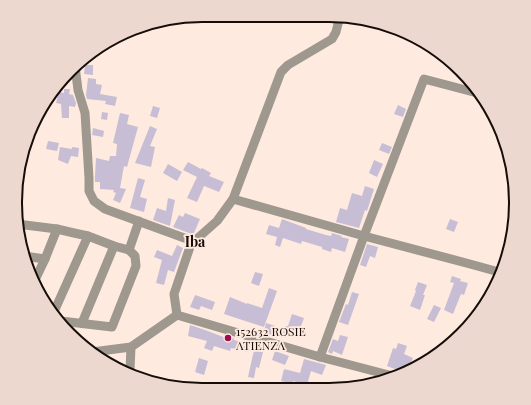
<svg xmlns="http://www.w3.org/2000/svg" width="531" height="405" font-family="'Playfair Display',serif">
<rect width="100%" height="100%" fill="#ffeadf"/>
<g fill="#c7bed5">
<path d="M85,65H93V75L84,74Z"/>
<path d="M88,78L96,79V84L102,85L100,94L117,97L115,106L105,104L106,101L87,99L86,95Z"/>
<path d="M64,89H70L69,94L73,95L76,103L75,107L69,106V118H62L61,104L56,103L59,92L64,93Z"/>
<path d="M398,105L406,109L403,117L394,114Z"/>
<path d="M153,106L160,108L157,118L150,116Z"/>
<path d="M102,112L108,113L107,120L101,119Z"/>
<path d="M120,113L129,115L127,124L138,127L127,167L124,166L120,188L126,189L120,203L113,200L116,193L113,192L114,190L100,189V182H95V176L96,158L109,161L110,156H116L117,144L113,143Z"/>
<path d="M150,126L157,129L150,146L155,147L151,167L135,163Z"/>
<path d="M93,128L104,131L103,137L92,135Z"/>
<path d="M48,141L59,143L57,151L46,149Z"/>
<path d="M382,143L392,147L389,154L379,150Z"/>
<path d="M60,147L72,149V147L79,148L78,157L71,156L68,164L58,160Z"/>
<path d="M374,160L383,164L377,177L369,173Z"/>
<path d="M188,162L201,169L202,168L211,173L209,176L224,182L219,192L204,186L197,202L187,198L197,177L183,170Z"/>
<path d="M168,164L182,172L177,181L163,173Z"/>
<path d="M138,178L145,180L140,197L147,199L144,212L130,208Z"/>
<path d="M365,186L374,189L367,211L365,210L359,228L336,222L340,208L347,210L352,193L362,196Z"/>
<path d="M168,198L175,200L170,226L153,220L157,208L166,211Z"/>
<path d="M185,213L200,219L194,233L192,235L189,233L173,227L179,215L183,217Z"/>
<path d="M282,219L306,228V229L326,235L331,236L332,233L342,236L341,237L349,239L345,252L332,248L331,252L322,249V247L302,241L301,244L283,238L280,247L275,245L277,237L266,234L269,225L279,228Z"/>
<path d="M450,219L458,222L454,232L446,229Z"/>
<path d="M367,244L378,247L375,258L370,256L366,267L360,265Z"/>
<path d="M177,245L183,248L174,272L168,270L164,285L156,283L162,260L154,257L157,250L172,256Z"/>
<path d="M255,272L263,274L259,286L251,283Z"/>
<path d="M452,276L461,279L460,281L468,283L464,295L461,294L453,314L444,310L454,283L450,282Z"/>
<path d="M418,282L427,285L423,295H425L420,310L410,306L416,291L415,290Z"/>
<path d="M269,288L277,291L264,327L224,314L230,297L247,304V303L262,308Z"/>
<path d="M352,292L359,294L348,325L339,322L346,304L348,305Z"/>
<path d="M195,295L215,302L212,310L201,306L199,310L190,307Z"/>
<path d="M434,305L441,308L434,322L427,319Z"/>
<path d="M292,314L304,318L301,326H299L295,337L283,333L286,326H288Z"/>
<path d="M266,323L275,326L272,335L264,332Z"/>
<path d="M190,325L205,330L226,338L227,336L234,338V340L250,344L248,352L231,348L230,351L214,346L212,351L204,348L207,341L188,336Z"/>
<path d="M340,335L348,337L342,355L333,351L332,354L328,352L333,339L338,341Z"/>
<path d="M398,343L407,346L404,354L413,358L409,367L400,371L387,366L393,348L396,349Z"/>
<path d="M254,350L263,352L259,368L256,367L254,378L248,377Z"/>
<path d="M275,351L289,356L285,365L272,360Z"/>
<path d="M199,358L208,361L204,375L195,372Z"/>
<path d="M304,359L326,365L322,375L311,371L307,385L293,381L292,384L281,381L284,369L300,373Z"/>
</g>
<g fill="none" stroke-linecap="round" stroke-linejoin="round">
<g stroke="#9e988f" stroke-width="9">
<path d="M75,66L78,90L85,113L89,178V191L94,201L105,209L187,239L191,244L174,294L177,315L320,357L389,375"/>
<path d="M233,199L364,236L470,264L499,272"/>
<path d="M17,224L57,229L74,233L88,236L114,246L129,250L135,256L136,266L112,327L61,321"/>
<path d="M191,244L217,221L233,199L281,72L288,65L332,39L336,32L339,20"/>
<path d="M129,250L139,221"/>
<path d="M24,256L45,259L57,229"/>
<path d="M34,282L45,259"/>
<path d="M53,314L88,236"/>
<path d="M82,323L114,246"/>
<path d="M92,352L131,347L177,315"/>
<path d="M320,357L364,236L424,79L481,94"/>
<path d="M130,370L131,347"/>
</g>
</g>
<circle fill="#a00b50" stroke="#ffeadf" stroke-width="1.5" cx="228" cy="338" r="4"/>
<g text-anchor="middle" dominant-baseline="central" stroke-width="3.5" stroke-linejoin="round" paint-order="stroke">
<g font-size="12" fill="#160d09" stroke="#ffeadf" text-anchor="start">
<text x="236" y="331">152632 ROSIE<tspan x="236" dy="14">ATIENZA</tspan></text>
</g>
<g font-size="14" font-weight="bold" fill="#160d09" stroke="#ffeadf">
<text x="195" y="241">Iba</text>
</g>
</g>
<path d="M0 0H531V405H0ZM202 22H329A180 180 0 0 1 509 202V203A180 180 0 0 1 329 383H202A180 180 0 0 1 22 203V202A180 180 0 0 1 202 22Z" fill="#ecd8ce" fill-rule="evenodd"/>
<path fill="none" stroke="#160d09" stroke-width="2" d="M202 22H329A180 180 0 0 1 509 202V203A180 180 0 0 1 329 383H202A180 180 0 0 1 22 203V202A180 180 0 0 1 202 22Z"/>
</svg>
